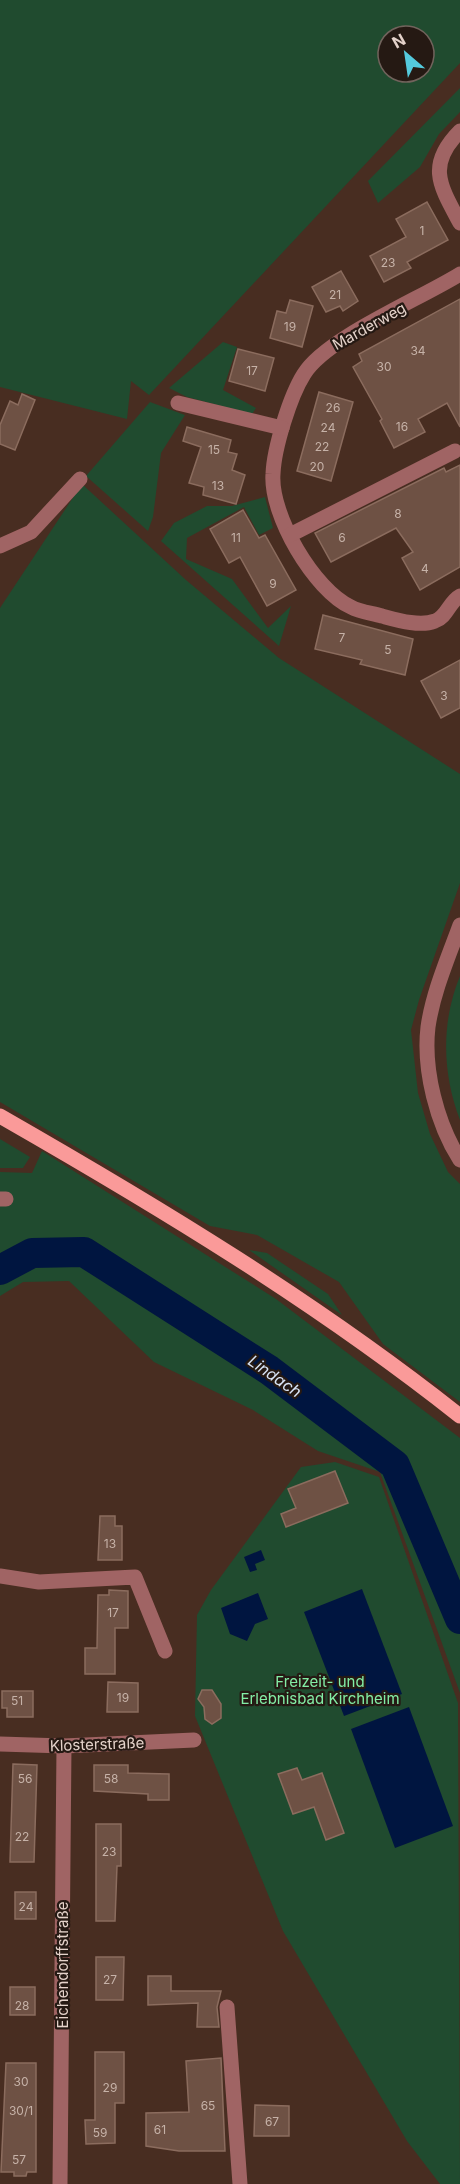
<svg xmlns="http://www.w3.org/2000/svg" width="460" height="2184" font-family="Inter,sans-serif">
<rect width="100%" height="100%" fill="#482d21"/>
<g fill="#204b2f" fill-rule="evenodd">
<path d="M0,0H460V63L149,395L131,381L127,419L0,387ZM388,36H424V72H388Z"/>
<path d="M460,88V112L439,134L420,167L378,203L368,181Z"/>
<path d="M223,342L237,347L223,390L256,408L252,414L187,397L169,388Z"/>
<path d="M150,402L185,415L161,453L153,517L148,531L86,476Z"/>
<path d="M82,484L186,580L279,658L460,774V883L419,1000L411,1030L418,1093L430,1134L448,1172L460,1184V1402L383,1344L339,1282L257,1235L210,1226L0,1102V608Z"/>
<path d="M265,497L273,528L259,535L244,507L187,538L186,559L232,579L268,628L291,606L279,646L161,541L174,523L207,506H232Z"/>
<path d="M460,976V1120C442,1073 441,1022 460,976Z"/>
<path d="M0,1139L30,1157L23,1168H0Z"/>
<path d="M42,1151L276,1299L460,1438V1693L380,1472L318,1451L253,1410L154,1362L69,1281L23,1282L0,1296V1172L32,1173Z"/>
<path d="M249,1250L267,1253L328,1294L342,1315Z"/>
<path d="M335,1462L379,1477L458,1703L460,2184H440L407,2141L283,1931L195,1716L197,1615L211,1590L301,1467Z"/>
</g>
<g fill="#001540">
<path d="M261,1550L265,1560L255,1564L257,1570L250,1572L244,1557Z"/>
<path d="M362,1589L402,1694L344,1716L304,1612Z"/>
<path d="M258,1593L268,1619L255,1624L247,1641L230,1634L221,1608Z"/>
<path d="M409,1707L453,1826L395,1848L351,1729Z"/>
</g>
<g fill="none" stroke-linecap="round" stroke-linejoin="round">
<path stroke="#001540" stroke-width="30" d="M0,1270L32,1253L84,1252L269,1370L395,1465L460,1619"/>
</g>
<g fill="#6e5144" stroke="#8b6c5e" stroke-width="1.5">
<path d="M427,202L448,240L407,262L411,268L384,282L370,256L406,237L396,219Z"/>
<path d="M341,271L358,301L343,311L340,306L326,312L312,287Z"/>
<path d="M460,299V427L447,403L418,419L425,432L394,448L380,421L382,419L353,367L362,361L359,354Z"/>
<path d="M290,300L313,306L302,347L270,338L277,311L286,313Z"/>
<path d="M238,349L274,358L265,391L229,381Z"/>
<path d="M319,392L353,402L331,481L297,471Z"/>
<path d="M22,394L35,400L15,450L0,444V425L10,401L18,405Z"/>
<path d="M187,427L231,440L228,452L237,454L232,470L245,475L236,504L203,495L204,487L189,483L201,447L183,441Z"/>
<path d="M460,465V567L420,590L402,558L413,552L396,528L331,562L315,533L444,468L446,472Z"/>
<path d="M243,510L259,538L265,535L296,590L267,606L240,557L229,563L210,529Z"/>
<path d="M323,615L413,639L405,675L360,664L362,660L315,649Z"/>
<path d="M460,660V708L441,718L421,681Z"/>
<path d="M335,1471L348,1503L286,1527L281,1514L296,1508L288,1489Z"/>
<path d="M100,1516H115V1526H122V1560H98Z"/>
<path d="M109,1590L128,1591V1628H115V1674H85V1648H97L98,1595H109Z"/>
<path d="M108,1682L138,1683V1712H107Z"/>
<path d="M202,1690H212L221,1704V1718L212,1724L205,1719L204,1707L198,1699Z"/>
<path d="M2,1691H33V1717H7V1708H2Z"/>
<path d="M13,1764L37,1765L34,1862H10Z"/>
<path d="M94,1765H128V1773L169,1774V1800H148V1794L94,1791Z"/>
<path d="M297,1768L302,1780L322,1773L344,1833L326,1840L314,1807L293,1814L278,1774Z"/>
<path d="M96,1824H121V1866H117L115,1921H96Z"/>
<rect x="15" y="1892" width="21" height="27"/>
<path d="M96,1957H124L123,2000H96Z"/>
<path d="M148,1976H171V1991H221L217,2007L219,2027H197L198,2003L148,2005Z"/>
<rect x="10" y="1987" width="25" height="28"/>
<path d="M95,2052H124V2103H115V2143L86,2144L85,2120H95Z"/>
<path d="M221,2058L225,2151H179L146,2146V2113L189,2112L186,2061Z"/>
<path d="M6,2063H36V2172H27L26,2176H14V2172H1Z"/>
<path d="M255,2105L289,2106V2136H254Z"/>
</g>
<g fill="none" stroke-linecap="round" stroke-linejoin="round">
<g stroke="#a06464" stroke-width="15">
<path d="M460,131C426,165 440,186 460,223"/>
<path d="M460,274C420,299 326,338 304,374C290,396 274,448 273,474C270,515 314,590 351,607C360,612 372,613 382,616C397,620 420,627 435,621C447,617 449,602 460,596"/>
<path d="M178,403L282,428"/>
<path d="M290,535L455,451"/>
<path d="M0,546L31,532L80,479"/>
<path d="M460,925C448,958 433,992 428,1027C423,1070 437,1124 460,1160"/>
<path d="M0,1199H6"/>
<path d="M0,1576L39,1582L135,1577L165,1651"/>
<path d="M0,1744L64,1746L194,1740"/>
<path d="M227,2007L240,2184"/>
<path d="M60,2184L64,1746"/>
</g>
<path stroke="#fa9a99" stroke-width="15" d="M0,1116C159,1207 316,1302 460,1416"/>
</g>
<g text-anchor="middle" dominant-baseline="central" stroke-width="4.5" stroke-linejoin="round" paint-order="stroke">
<g font-size="12" fill="#c6b2a8">
<text x="422" y="230">1</text>
<text x="388" y="262">23</text>
<text x="335" y="294">21</text>
<text x="290" y="326">19</text>
<text x="418" y="350">34</text>
<text x="384" y="366">30</text>
<text x="252" y="370">17</text>
<text x="333" y="407">26</text>
<text x="402" y="426">16</text>
<text x="328" y="427">24</text>
<text x="322" y="446">22</text>
<text x="214" y="449">15</text>
<text x="317" y="466">20</text>
<text x="218" y="485">13</text>
<text x="398" y="513">8</text>
<text x="236" y="537">11</text>
<text x="342" y="537">6</text>
<text x="425" y="568">4</text>
<text x="273" y="583">9</text>
<text x="342" y="637">7</text>
<text x="388" y="649">5</text>
<text x="444" y="695">3</text>
<text x="110" y="1543">13</text>
<text x="113" y="1612">17</text>
<text x="123" y="1697">19</text>
<text x="17" y="1700">51</text>
<text x="25" y="1778">56</text>
<text x="111" y="1778">58</text>
<text x="22" y="1836">22</text>
<text x="109" y="1851">23</text>
<text x="26" y="1906">24</text>
<text x="110" y="1979">27</text>
<text x="22" y="2005">28</text>
<text x="21" y="2081">30</text>
<text x="110" y="2087">29</text>
<text x="208" y="2105">65</text>
<text x="21" y="2110">30/1</text>
<text x="272" y="2121">67</text>
<text x="160" y="2129">61</text>
<text x="100" y="2132">59</text>
<text x="19" y="2159">57</text>
</g>
<g font-size="15" fill="#e4d2ca" stroke="#251913">
<text transform="translate(369 326) rotate(-29)">Marderweg</text>
<text transform="translate(97 1744) rotate(-2)">Klosterstraße</text>
<text transform="translate(62 1965) rotate(-90)">Eichendorffstraße</text>
</g>
<g font-size="15" fill="#83eda5" stroke="#251913">
<text x="320" y="1681">Freizeit- und<tspan x="320" dy="17">Erlebnisbad Kirchheim</tspan></text>
</g>
<g font-size="16" font-style="italic" fill="#d9e5f8" stroke="#251913">
<text transform="translate(275 1376) rotate(35)">Lindach</text>
</g>
</g>
<g transform="translate(406 54) rotate(331)"><circle r="28" fill="#251913" stroke="#71635c" stroke-width="1.5"/>
<path d="M0-4.5L10 22L0 15L-10 22Z" fill="#54cadd"/>
<text y="-9" font-size="16" font-weight="bold" text-anchor="middle" fill="#e4d2ca">N</text>
</g>
</svg>
